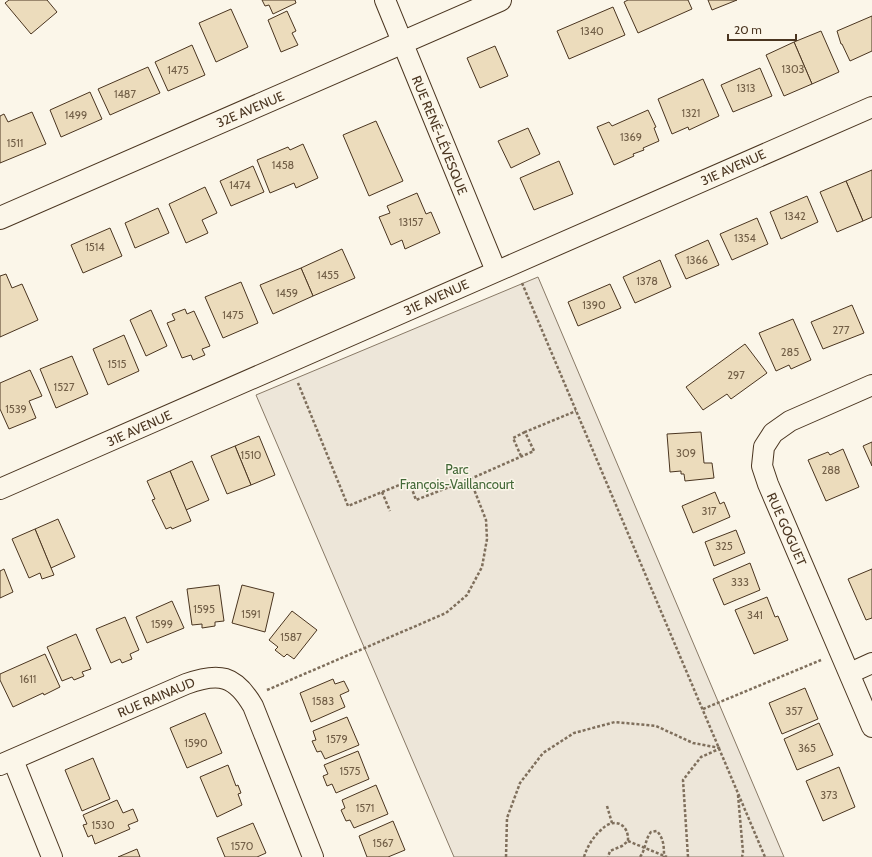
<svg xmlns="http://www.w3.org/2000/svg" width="872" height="857" font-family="Cabin,sans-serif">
<rect width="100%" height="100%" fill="#fbf6e9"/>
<path fill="#ede6d9" stroke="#887966" d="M538,277L784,857H454L256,395Z"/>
<g fill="#ecdcbc" stroke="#4a3520">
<path d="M9,0H47L57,12L31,34L5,3Z"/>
<path d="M262,0H295L296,3L273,14L269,5L265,6Z"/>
<path d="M628,0H688L692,9L638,33L624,2Z"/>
<path d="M708,0H737L712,10Z"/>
<path d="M613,7L625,35L569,59L557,31Z"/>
<path d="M231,9L248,47L216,62L199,23Z"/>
<path d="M287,11L296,31L292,33L298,45L281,52L268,20Z"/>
<path d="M872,16V51L850,61L842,44H841L837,31Z"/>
<path d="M821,31L839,72L812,84L794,42Z"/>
<path d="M794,42L812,84L784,96L766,55Z"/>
<path d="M192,45L205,75L168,91L155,62Z"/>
<path d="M495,46L508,76L480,88L467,58Z"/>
<path d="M148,67L160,93L110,115L98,89Z"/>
<path d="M760,68L772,96L733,112L721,85Z"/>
<path d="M703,79L719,116L689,130L688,127L672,134L658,99Z"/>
<path d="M90,92L102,119L61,137L50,110Z"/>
<path d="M648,110L656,127L654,128L659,141L643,148L644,150L633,154L634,156L614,165L597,127L609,122L612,126Z"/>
<path d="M32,112L46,144L0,163V116L4,114L8,122Z"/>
<path d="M376,121L403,181L369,196L343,135Z"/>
<path d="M528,128L540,154L511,168L498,141Z"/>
<path d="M303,144L318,178L296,188L294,183L270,193L257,160L288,147L290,150Z"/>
<path d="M559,161L573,194L534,210L520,178Z"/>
<path d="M253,166L264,192L231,206L220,181Z"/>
<path d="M872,170V217L863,221L846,181Z"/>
<path d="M846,181L863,221L837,232L820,192Z"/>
<path d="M205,187L217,213L202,220L208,233L186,243L169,204Z"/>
<path d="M417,193L426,214L431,212L440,233L405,249L402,240L391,245L379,217L390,213L387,206Z"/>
<path d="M807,196L818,222L781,239L770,212Z"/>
<path d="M158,208L169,233L135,248L125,223Z"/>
<path d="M757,218L768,244L732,260L720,234Z"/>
<path d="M110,228L122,256L83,273L71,245Z"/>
<path d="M708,240L719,265L686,279L675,255Z"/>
<path d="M342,249L355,278L313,296L301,268Z"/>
<path d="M660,260L671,287L635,303L623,277Z"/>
<path d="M301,268L313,296L273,314L260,285Z"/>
<path d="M6,274L12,288L22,284L38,320L0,337V276Z"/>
<path d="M241,282L258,323L223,338L205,297Z"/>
<path d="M610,284L621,308L578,326L568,302Z"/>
<path d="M852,305L864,333L823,349L811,322Z"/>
<path d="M185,309L187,314L194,311L210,346L202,349L205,355L193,360L191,355L182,358L167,323L175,320L172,314Z"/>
<path d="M151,310L167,346L146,356L130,320Z"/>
<path d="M793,319L811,360L791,369L789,365L776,371L759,333Z"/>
<path d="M124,335L139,371L108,385L93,349Z"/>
<path d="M745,344L767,373L731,399L727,394L703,410L686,387Z"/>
<path d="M72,356L88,394L56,408L40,369Z"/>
<path d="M30,370L42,396L29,401L36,418L9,429L0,409V383Z"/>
<path d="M701,432L704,463H712L714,478L685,481L684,474H681V471L670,472L667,434Z"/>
<path d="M259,436L275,475L251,485L235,446Z"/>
<path d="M872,442V466L863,446Z"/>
<path d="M235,446L251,485L227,494L211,456Z"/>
<path d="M843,449L859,487L826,501L808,460L828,452L830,455Z"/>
<path d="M192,461L209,500L186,510L170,471Z"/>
<path d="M170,471L191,521L172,529L171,527L166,529L152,500L155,499L147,481Z"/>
<path d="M715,492L720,504L724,502L730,517L693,533L682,506Z"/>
<path d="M58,519L75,557L51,568L35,529Z"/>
<path d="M35,529L54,575L42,579L40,573L29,578L12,539Z"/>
<path d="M736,530L745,553L714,566L705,542Z"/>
<path d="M750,563L760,590L724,605L713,579Z"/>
<path d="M4,569L13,592L0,598V571Z"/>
<path d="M872,569V618L866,620L848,579Z"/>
<path d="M219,585L224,621L215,622V626L202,628V624L192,625L187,589Z"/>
<path d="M242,585L274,593L265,632L232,623Z"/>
<path d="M767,597L775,617L778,616L788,640L754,654L735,610Z"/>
<path d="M172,601L184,628L147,643L136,617Z"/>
<path d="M292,611L317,630L294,659L287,654L284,657L275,650L278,647L269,640Z"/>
<path d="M125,617L139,650L130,654L132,659L122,663L120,659L111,663L96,629Z"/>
<path d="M76,634L91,669L82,672L84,676L74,680L72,677L62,681L47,647Z"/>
<path d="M45,654L60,687L44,695L43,693L13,707L0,680V674Z"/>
<path d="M333,679L335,684L344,681L349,691L340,695L345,707L311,722L300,693Z"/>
<path d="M805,688L818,719L782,734L769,703Z"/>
<path d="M205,713L222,753L187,768L170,728Z"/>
<path d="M347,717L359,745L325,759L321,751L317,752L312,741L316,740L313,731Z"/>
<path d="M819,723L833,755L797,770L784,739Z"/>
<path d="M358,751L369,779L336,793L332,784L327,786L323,776L328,774L324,765Z"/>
<path d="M93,758L110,799L82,811L65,770Z"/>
<path d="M228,765L236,786L238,785L241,793L238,794L242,805L217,817L200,777Z"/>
<path d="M839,767L855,807L823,821L806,781Z"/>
<path d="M376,785L388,814L354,828L350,820L346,821L341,810L345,808L342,800Z"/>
<path d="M117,800L123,813L133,809L138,821L128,825L130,829L95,844L92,835L88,837L83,825L87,824L83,815Z"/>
<path d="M393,821L405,850L388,857H367L359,836Z"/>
<path d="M253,823L266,853L257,857H225L217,838Z"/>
<path d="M137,849L140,857H118Z"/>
</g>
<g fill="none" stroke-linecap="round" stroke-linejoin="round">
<defs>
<g id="minor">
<path d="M385,0L496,271"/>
<path d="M872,385L790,421L773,433L764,447L762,466L768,484L872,727"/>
<path d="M0,489L872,107"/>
<path d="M850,673L872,663"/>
<path d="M13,760L52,857"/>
<path d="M0,765L186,684C219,672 235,675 253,706L313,857"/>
</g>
<path id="tertiary" d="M0,218L500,0"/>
</defs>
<use href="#minor" stroke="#4a3520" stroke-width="22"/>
<use href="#tertiary" stroke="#4a3520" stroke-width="24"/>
<g stroke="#7f6f5c" stroke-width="2.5" stroke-dasharray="3 2" stroke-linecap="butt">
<path d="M522,283L765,857"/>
<path d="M521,456L513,438L525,432"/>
<path d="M470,479L534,451L525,432L576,411"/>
<path d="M382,492L390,511"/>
<path d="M267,690L446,613L467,595L482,567L487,539L486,520L470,479L416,500L409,481L348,506L298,383"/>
<path d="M703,709L821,660"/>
<path d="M738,795L743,852L742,857"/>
<path d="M607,806L612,823"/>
<path d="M628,841L667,857"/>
<path d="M506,857L507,818L520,783L543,753L574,733L615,722L656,726L693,743L720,748"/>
<path d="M584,857C587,847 593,837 601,830C613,817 629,823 628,841L622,846L610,851L608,857"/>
<path d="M640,857C646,849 645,839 651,832L657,831C664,839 664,847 664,857"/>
<path d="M688,857L683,780L701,757L719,749"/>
</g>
<use href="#minor" stroke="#fbf6e9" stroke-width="20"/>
<use href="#tertiary" stroke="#fbf6e9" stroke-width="22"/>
</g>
<g text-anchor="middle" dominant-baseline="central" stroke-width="3" stroke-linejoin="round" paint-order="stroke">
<g font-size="11" fill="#725f47">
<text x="592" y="31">1340</text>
<text x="793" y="69">1303</text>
<text x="178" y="70">1475</text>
<text x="746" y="88">1313</text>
<text x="125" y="94">1487</text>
<text x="691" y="113">1321</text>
<text x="76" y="115">1499</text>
<text x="631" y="137">1369</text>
<text x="15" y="143">1511</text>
<text x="283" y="165">1458</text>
<text x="240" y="185">1474</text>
<text x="795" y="216">1342</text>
<text x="411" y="222">13157</text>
<text x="745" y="238">1354</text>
<text x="95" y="247">1514</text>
<text x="697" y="260">1366</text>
<text x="328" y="275">1455</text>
<text x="647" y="281">1378</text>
<text x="287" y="293">1459</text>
<text x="594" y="305">1390</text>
<text x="233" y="315">1475</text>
<text x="841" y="330">277</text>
<text x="790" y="352">285</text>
<text x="117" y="364">1515</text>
<text x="736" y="375">297</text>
<text x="64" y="387">1527</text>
<text x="16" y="409">1539</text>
<text x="686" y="453">309</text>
<text x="251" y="455">1510</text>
<text x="831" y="470">288</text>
<text x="709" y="511">317</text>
<text x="724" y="546">325</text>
<text x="740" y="582">333</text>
<text x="204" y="609">1595</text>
<text x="251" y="614">1591</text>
<text x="755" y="615">341</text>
<text x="162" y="624">1599</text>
<text x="291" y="637">1587</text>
<text x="28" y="679">1611</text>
<text x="323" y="701">1583</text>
<text x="794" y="711">357</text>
<text x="337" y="739">1579</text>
<text x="196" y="743">1590</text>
<text x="807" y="748">365</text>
<text x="350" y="771">1575</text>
<text x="829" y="795">373</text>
<text x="365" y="808">1571</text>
<text x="103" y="825">1530</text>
<text x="383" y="843">1567</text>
<text x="242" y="846">1570</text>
</g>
<g font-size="13" fill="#4a3520" stroke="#fbf6e9">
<text transform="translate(250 109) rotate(-23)">32E AVENUE</text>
<text transform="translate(440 135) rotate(68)">RUE RENÉ-LÉVESQUE</text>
<text transform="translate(733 167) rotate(-24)">31E AVENUE</text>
<text transform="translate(436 297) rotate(-24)">31E AVENUE</text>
<text transform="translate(139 428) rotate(-24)">31E AVENUE</text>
<text transform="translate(787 529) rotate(66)">RUE GOGUET</text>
<text transform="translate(156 697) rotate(-23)">RUE RAINAUD</text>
</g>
<g font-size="13" fill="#436837" stroke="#fbf6e9">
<text x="457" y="469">Parc<tspan x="457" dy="15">François-Vaillancourt</tspan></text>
</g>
</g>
<path d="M728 34v6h68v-6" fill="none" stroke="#4a3520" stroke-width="2"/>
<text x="734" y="34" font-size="12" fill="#4a3520" stroke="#fbf6e9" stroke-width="3" paint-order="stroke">20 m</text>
</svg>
